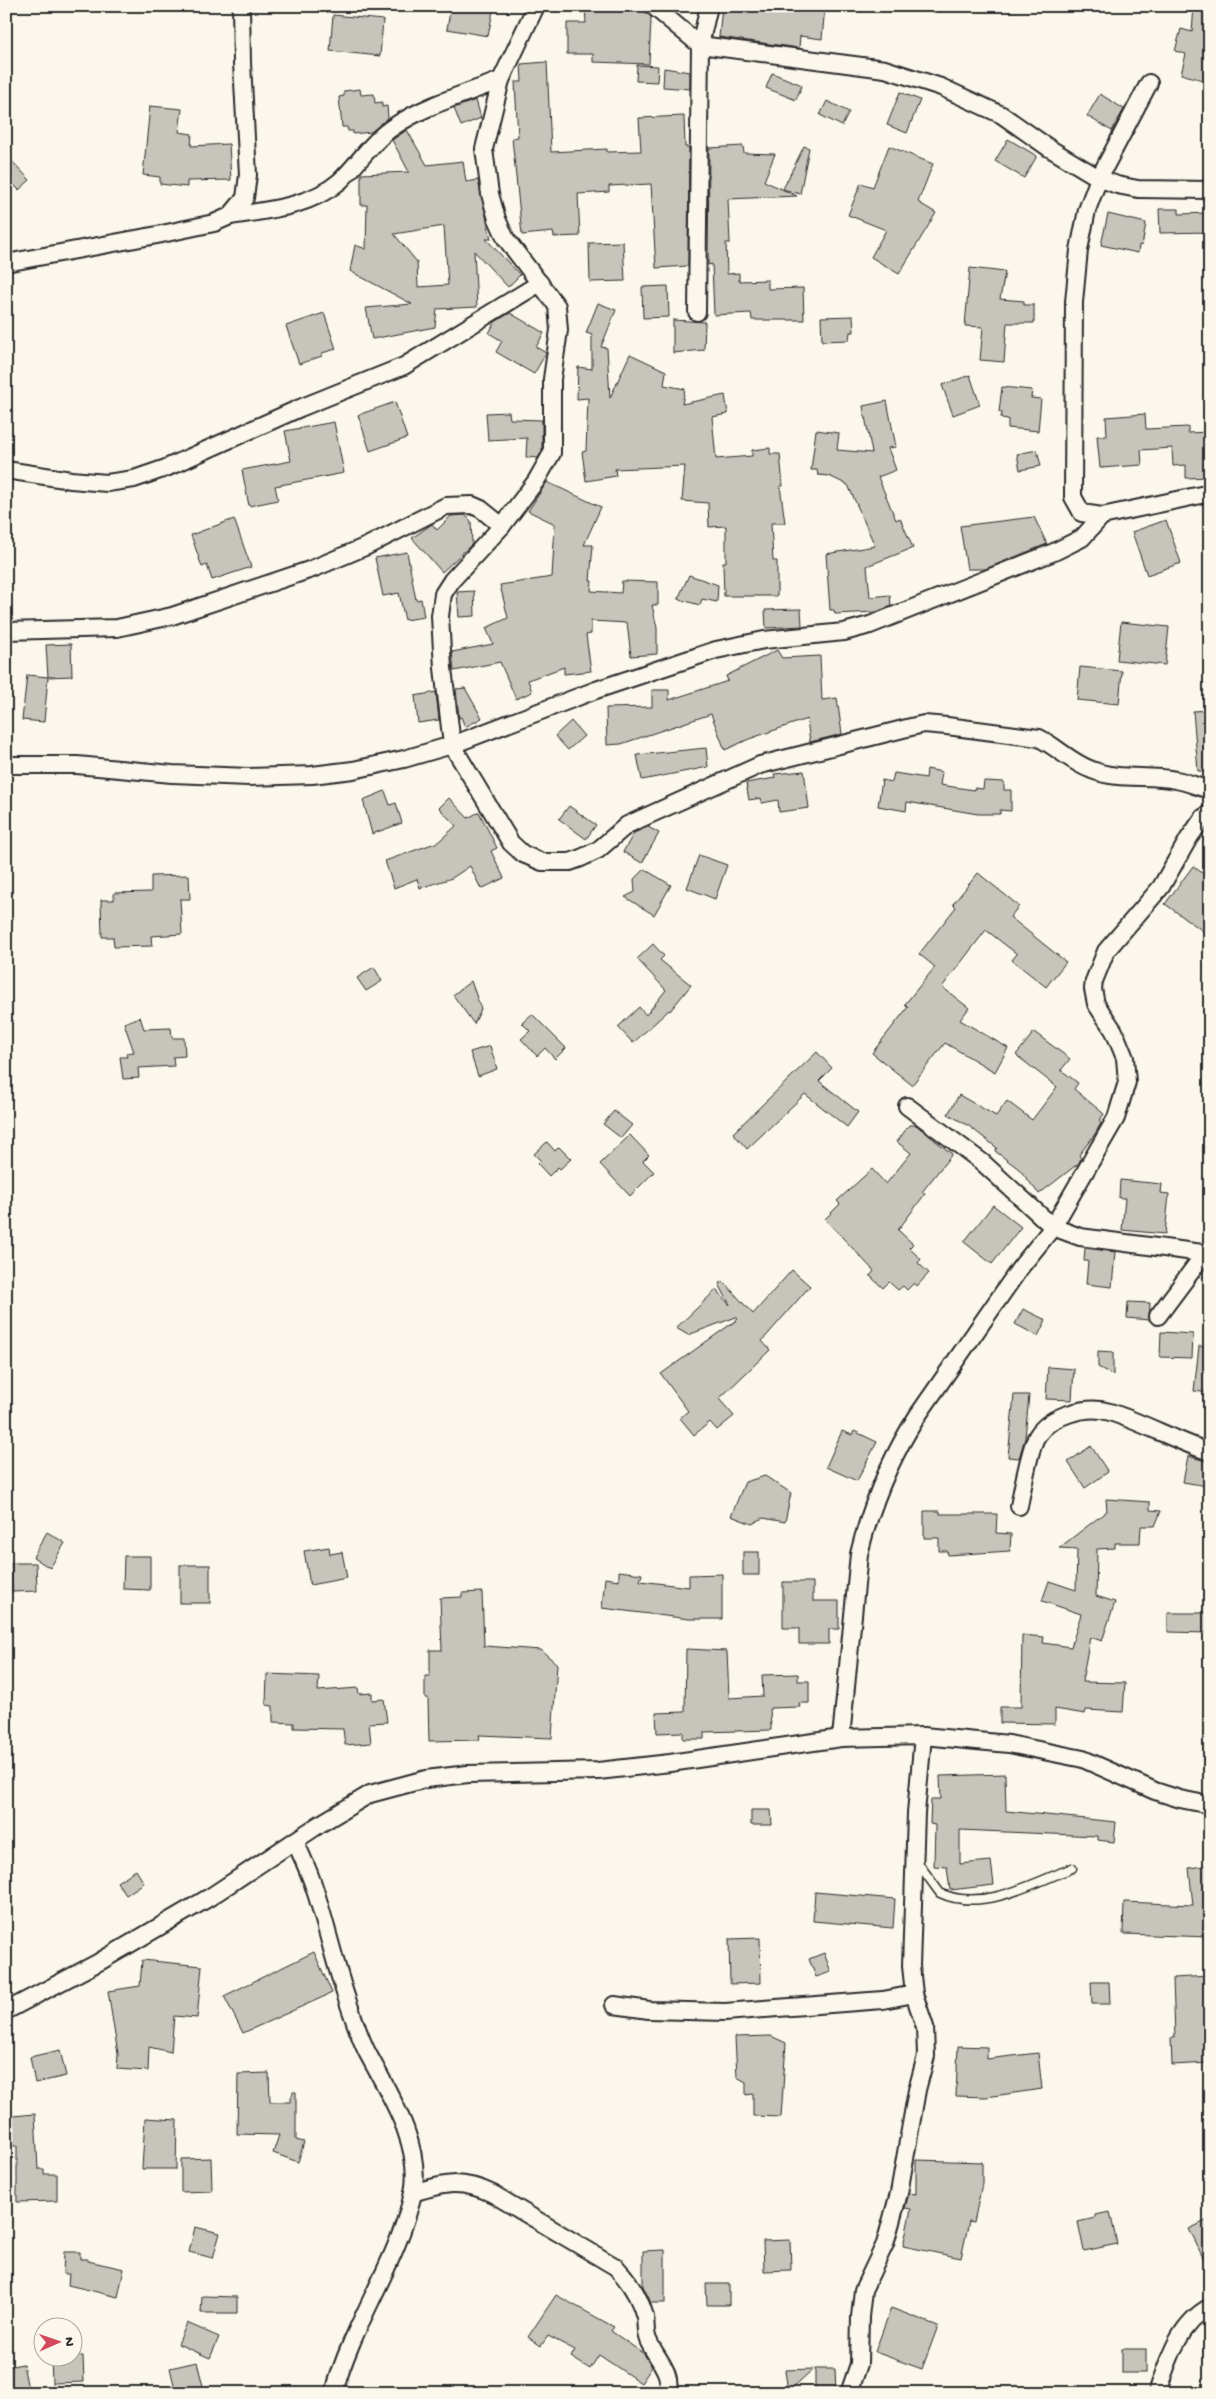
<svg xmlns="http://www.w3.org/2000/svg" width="1216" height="2399" font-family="'Gochi Hand',sans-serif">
<rect width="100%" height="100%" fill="#fbf7ec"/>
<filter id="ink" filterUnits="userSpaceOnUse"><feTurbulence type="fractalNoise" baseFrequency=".02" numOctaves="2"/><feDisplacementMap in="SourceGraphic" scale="10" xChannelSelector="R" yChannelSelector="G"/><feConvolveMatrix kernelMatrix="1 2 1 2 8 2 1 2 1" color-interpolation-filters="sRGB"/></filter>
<g filter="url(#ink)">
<g fill="#c7c4bc" stroke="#2b2b2b" fill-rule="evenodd">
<path d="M451,6H494L488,36L447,29Z"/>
<path d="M643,6L651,17L649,64L593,62V54H567V23H586L585,8Z"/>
<path d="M722,6H825L822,39L800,36L799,48L719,37Z"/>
<path d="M1194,6H1210V82L1181,74L1186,54L1175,51L1181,29L1192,32Z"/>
<path d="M333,15L383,20L380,56L330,51Z"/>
<path d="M547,62L551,152L607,149V152L641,151L639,118L684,116L685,147H689L688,266L656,268L651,184L609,186V192L578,194L580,236L554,237L553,232L522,235L512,138L518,137L515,82H522L521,64Z"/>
<path d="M637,65L658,66L657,82L636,81Z"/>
<path d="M664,68L690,72V89L663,87Z"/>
<path d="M772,73L802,85L796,100L766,88Z"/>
<path d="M360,89L361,95L374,94L375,103L382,102V107L387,106L388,118L371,132L353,134V131H348L347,127H342L339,97L344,96V91Z"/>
<path d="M900,92L920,100L907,133L887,125Z"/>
<path d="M1100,94L1124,109L1112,131L1087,116Z"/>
<path d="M476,100L481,118L461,126L454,108Z"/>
<path d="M827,101L849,112L842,126L820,115Z"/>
<path d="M150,106L182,109L179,132L192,134L191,146L229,144L231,180L187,181V187L160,184V177L143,175Z"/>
<path d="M407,130L427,165L463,161L466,182L478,180L491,239H486L520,275L508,287L474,251L477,307L437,309L435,327L372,339L366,308L412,304L350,271L355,245L366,249L367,205H361V174L409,172L392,140ZM444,226L448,285L418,287L417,262L394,234Z"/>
<path d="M1008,139L1037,156L1024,178L995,161Z"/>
<path d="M743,146L744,153L775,154L764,181L797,196L728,199L730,243H726L727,274L739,273V281L768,280V289L803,288L804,320H752L751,313L714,315L712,264L708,265L709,148Z"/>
<path d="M804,146L809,148L800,194L783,189Z"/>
<path d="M889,146L933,164L918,202L936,213L899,274L871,257L886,230L848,215L861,183L873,187Z"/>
<path d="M6,155L30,180L19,190L6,177Z"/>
<path d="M1159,209H1179V214L1210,213V232L1160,233Z"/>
<path d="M1108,214L1146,223L1142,246L1139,245L1138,253L1101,245Z"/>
<path d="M623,242L625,281L590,282L589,243Z"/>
<path d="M970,268L1005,272L1000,299L1024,301V305H1034V323H1007L1004,362L980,360L983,327L965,326Z"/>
<path d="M668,286L669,317L643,318L642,287Z"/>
<path d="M598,303L616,310L601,347L607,348L610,398L630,354L666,371L664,385L685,389L682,404L725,395L728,414L712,417L716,459L752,456V450L770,448V454H780L783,486H780L785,523H771L773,561H777V596H724L723,562H726V526L709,527L708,503L682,501L685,466L615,469L616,476L586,481L582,452L586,451L588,398L577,399L578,367L592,369V335L586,333Z"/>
<path d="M324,313L336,349L322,353V356L299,364L286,326Z"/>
<path d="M510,313L544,333L536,347L546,353L534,374L496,352L502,341L489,333L495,322Z"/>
<path d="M853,316L854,332H850L849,340L822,341L821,317Z"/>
<path d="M673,320L705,322L704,350L673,353Z"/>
<path d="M970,375L980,405L953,415L942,385Z"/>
<path d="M1002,387L1032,390L1031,398L1041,399L1038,431L1008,428V419L1001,418L1002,412H999Z"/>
<path d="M887,401L896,447L888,448L896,470L878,477L896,520L900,518L913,548L867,566L870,597L890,595L891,606L876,612L835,614L834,610H830L826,554L875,546L848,485L829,476L818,475L817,470H811L816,430L839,433L837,450L872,453L863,406Z"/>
<path d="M395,402L407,438L370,451L358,415Z"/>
<path d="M509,412L510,419L542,420V451L538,458L526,457L527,438L488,440L486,413Z"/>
<path d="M1145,414L1146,429L1188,427V433L1210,432V477L1186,478V465L1173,466L1172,448L1141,450L1142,465L1100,468L1097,436H1107L1106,417Z"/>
<path d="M334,422L344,473L275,486L278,500L249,506L242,470L291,461L285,431Z"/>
<path d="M1037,450L1041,466L1020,470L1017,454Z"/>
<path d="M547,482L601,507L584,545H593L590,581H592L591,591L621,593L622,581L658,582V605H652L657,628V654L631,656L627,623L591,621V634L586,635L591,671L564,674V667L528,680L532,692L516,699L500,662L454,671L452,652L493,644L486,628L508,618L500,585L552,577L555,524L528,511Z"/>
<path d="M465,515L471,521L472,544L442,572L412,538L432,524L437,530L451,516Z"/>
<path d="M1034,517L1047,544L985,569H967L960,526Z"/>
<path d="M234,519L251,567L212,580L207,565L202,567L191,535Z"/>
<path d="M1166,520L1181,563L1147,575L1132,532Z"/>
<path d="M407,552L416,600L421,599L424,617L405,620L399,593L383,596L375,558Z"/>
<path d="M689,575L718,585L717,602L702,599L700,605L678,599Z"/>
<path d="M474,591L475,616L459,617L457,592Z"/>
<path d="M801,609L802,626L766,628L765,610Z"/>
<path d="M1121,622L1169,627L1165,665L1117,660Z"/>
<path d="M71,644L72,676L48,677L46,645Z"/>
<path d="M777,650L782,658L820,656L822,700L837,698L842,734L810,742L807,719L749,739L725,750L711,714L621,744L607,745L606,708L652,707V690H669V700L728,681L726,676Z"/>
<path d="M1080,667L1122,671L1119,704L1077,700Z"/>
<path d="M27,675L48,677L44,722L22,720Z"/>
<path d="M465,688L482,718L465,727L461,717L459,718L456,689Z"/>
<path d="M436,692L439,720L418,723L415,696Z"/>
<path d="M1210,710V771H1198L1193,711Z"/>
<path d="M571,721L584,736L568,750L555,736Z"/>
<path d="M706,748L708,767L642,780L637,755Z"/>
<path d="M927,769L942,772L940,785L974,790V788L983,789L984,781L1004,782V790H1011V811L1000,810V814H978L907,802L906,811L878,806L882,780L892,782L894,773L926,778Z"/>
<path d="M804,771L809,808L779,812L778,800L762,803L761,798L749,800L746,783L775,778L774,774Z"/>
<path d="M385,791L390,805L396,803L402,823L372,834L363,800Z"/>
<path d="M449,798L468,818L479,812L497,848L491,851L504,878L481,889L470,866L452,878L420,888L417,879L394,888L385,861L438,842L456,826L439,808Z"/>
<path d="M569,806L596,825L586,839L559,819Z"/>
<path d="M648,827L659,833L642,863L623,852L634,833Z"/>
<path d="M699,855L727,865L715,899L687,888Z"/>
<path d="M1193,866L1210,879V936L1165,904Z"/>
<path d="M644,869L671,885L654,915L625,897L635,892L634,879Z"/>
<path d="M978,873L1019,906L1010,917L1066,962L1046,987L1012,960L1017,954L986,930L942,987L969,1008L960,1020L1008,1048L995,1072L945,1043L912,1085L872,1053L908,1007L905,1004L935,967L919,954L956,907L953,904Z"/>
<path d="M189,875L190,899H180L182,934L151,936L152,946L114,947L113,937H102L101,900H114V893L151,892V876Z"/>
<path d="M653,944L664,956L660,960L691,985L670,1011L669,1010L633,1043L618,1027L639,1007L646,1015L666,990L637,959Z"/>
<path d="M374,967L382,981L366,991L357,978Z"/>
<path d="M471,981L481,1009L474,1024L453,995Z"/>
<path d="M532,1014L566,1048L555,1059L545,1048L537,1056L521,1039L530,1031L522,1023Z"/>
<path d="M140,1017L144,1029L171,1028L172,1038H184L185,1056L173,1057L174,1066L138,1068L139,1078L123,1079L120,1057H127L126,1053L134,1052L124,1023Z"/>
<path d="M1034,1032L1070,1059L1061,1070L1078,1083L1074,1089L1104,1114L1099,1121L1101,1123L1095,1134L1079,1155L1081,1158L1079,1163L1039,1194L1019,1169L995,1151L997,1148L969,1126L948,1114L959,1095L996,1116L1007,1101L1032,1120L1057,1087L1016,1055Z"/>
<path d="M490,1046L497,1069L478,1076L470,1052Z"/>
<path d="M817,1052L832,1068L819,1081L858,1112L847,1127L805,1094L747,1149L733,1133Z"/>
<path d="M614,1111L632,1125L621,1138L603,1124Z"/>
<path d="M909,1125H916L952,1154L922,1192L925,1194L898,1230L913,1244L909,1248L921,1259L918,1263L929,1273L917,1286L914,1283L907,1290L903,1286L898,1290L889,1282L883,1288L870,1276L874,1271L825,1219L840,1204L837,1201L872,1169L886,1184L911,1153L897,1142Z"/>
<path d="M630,1135L649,1155L643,1161L654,1172L630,1196L600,1164Z"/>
<path d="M547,1142L555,1151L559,1147L571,1159L560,1169L558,1167L549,1176L538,1164L541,1161L534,1154Z"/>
<path d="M1120,1180L1162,1184L1161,1193L1169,1194L1165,1234L1122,1230L1125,1198H1119Z"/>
<path d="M993,1205L1021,1227L992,1264L964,1242Z"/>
<path d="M1085,1248L1115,1252L1112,1287L1086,1284L1088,1261H1084Z"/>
<path d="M792,1270L810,1286L762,1341L770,1350L719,1399L734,1416L717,1430L710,1422L694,1435L680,1418L688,1411L661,1374L738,1319L736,1317L688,1335L676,1328L716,1290L730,1305L719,1284L723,1281L753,1314Z"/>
<path d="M1128,1302L1150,1303L1149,1320L1127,1318Z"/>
<path d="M1023,1309L1046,1320L1038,1336L1015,1324Z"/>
<path d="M1161,1332L1193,1334L1192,1358L1160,1357Z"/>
<path d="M1199,1346L1210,1347V1393L1194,1391Z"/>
<path d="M1098,1351L1113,1352V1375L1098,1367Z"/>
<path d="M1048,1367L1074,1369L1072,1400L1046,1399Z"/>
<path d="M1014,1395H1029L1025,1438L1019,1458L1008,1457Z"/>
<path d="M842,1431L852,1435L854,1431L877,1442L857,1481L826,1467Z"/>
<path d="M1091,1446L1108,1472L1085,1488L1068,1462Z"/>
<path d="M1188,1456L1210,1462L1207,1486L1183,1482Z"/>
<path d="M765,1476L791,1493L785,1522L763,1518L752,1524L731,1516L745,1482Z"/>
<path d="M1106,1499L1150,1502V1510L1161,1511L1155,1526H1141L1140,1543H1115V1548L1097,1549L1096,1596L1115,1602L1102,1641L1090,1637L1082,1682L1125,1683L1123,1712L1086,1710L1085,1714L1055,1709V1724L1000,1723V1707H1021L1022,1635L1044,1637L1043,1643L1071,1647L1081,1614L1042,1601L1049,1581L1076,1590L1077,1549L1059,1548L1107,1511Z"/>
<path d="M924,1511H940V1514H997L996,1533L1011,1534L1010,1551L948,1555L947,1551H939V1538H924Z"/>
<path d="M47,1532L65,1543L50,1568L33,1557Z"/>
<path d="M329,1547L330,1554L342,1552L347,1578L310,1585L304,1551Z"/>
<rect x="743" y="1552" width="16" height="23"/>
<path d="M124,1556H150V1590L123,1589Z"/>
<path d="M11,1563H36L37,1591L12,1592Z"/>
<rect x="180" y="1565" width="30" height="38"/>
<path d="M619,1571L642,1574L640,1581L689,1587V1575L722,1574V1619H689L602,1608L605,1578L619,1580Z"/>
<path d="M783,1582H813V1601H839V1629H829V1644H799V1628H783Z"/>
<path d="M482,1592L484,1646L541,1650L557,1664L552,1738L479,1735L480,1740L429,1741L428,1698H425V1676H430V1650H442L440,1598L462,1597V1593Z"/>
<path d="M1168,1613H1210V1633L1168,1632Z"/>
<path d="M686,1649L727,1651L729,1698L763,1696L762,1675L798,1674V1681H809V1703H799L800,1707L770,1708L771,1730L704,1732V1739H683V1732L657,1733L656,1713L685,1712Z"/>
<path d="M267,1674L319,1676L318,1691L358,1688L359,1694L372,1693V1700L384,1699L387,1722L369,1723L371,1743L345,1745L343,1729L294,1728V1723L273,1722V1706L266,1705Z"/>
<path d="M1005,1774L1006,1811L1116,1822L1114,1842L1097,1840V1836L960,1830V1864L991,1861L994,1885L950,1890L947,1867L934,1866L935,1825L930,1824L931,1799H941L940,1776Z"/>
<path d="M751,1810H771L772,1825H751Z"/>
<path d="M1210,1865V1937L1123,1934L1124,1902L1193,1905L1189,1868Z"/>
<path d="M136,1870L144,1883L126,1895L117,1882Z"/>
<path d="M815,1892L895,1899L893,1928L813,1921Z"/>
<path d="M760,1938L761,1983L730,1984L729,1939Z"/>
<path d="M314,1952L332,1993L243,2033L224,1996Z"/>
<path d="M824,1953L831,1972L816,1977L809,1959Z"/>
<path d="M142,1960L202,1966L197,2018L174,2016L171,2052L149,2047L148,2071L117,2069L118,2054L108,1991L140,1986Z"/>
<path d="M1210,1976V2063L1172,2065L1171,2038L1175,2037L1173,1978Z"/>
<path d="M1091,1982H1109L1110,2004H1092Z"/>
<path d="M771,2036L786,2043L781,2117L753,2116V2094L746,2095V2082L737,2077L735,2037Z"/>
<path d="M958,2046L987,2047V2059L1038,2053L1042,2089L986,2097L956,2096Z"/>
<path d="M60,2050L66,2076L35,2083L30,2057Z"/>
<path d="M269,2073L270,2102H290L293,2092H296V2140L304,2142L298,2162L273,2153L279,2135L237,2134L238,2074Z"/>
<path d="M35,2114L38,2169H44V2174H57V2201L17,2202V2146H6V2125H13V2116Z"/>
<path d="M145,2118L177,2120L176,2169H142Z"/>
<path d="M211,2158L212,2191L181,2192V2159Z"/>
<path d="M916,2160L982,2162V2184L974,2222L969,2221L961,2258L903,2246L911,2209L905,2208L909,2193L916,2194Z"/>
<path d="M1110,2212L1117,2244L1084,2251L1078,2222L1095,2218V2215Z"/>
<path d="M1210,2219V2272L1189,2229Z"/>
<path d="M195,2227L220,2233L213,2258L189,2252Z"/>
<path d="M790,2240L791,2270L764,2271L763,2241Z"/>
<path d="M665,2250V2303H651L643,2286V2251Z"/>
<path d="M64,2252H80V2259H88V2261L124,2269L118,2297L68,2285L69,2274H63Z"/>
<path d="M706,2284H729V2305H707Z"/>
<path d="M556,2295L614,2327L611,2331L644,2354L652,2367L641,2383L599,2355L590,2369L571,2357L575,2350L548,2336L541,2346L528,2337Z"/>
<path d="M202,2296L237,2297V2313H201Z"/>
<path d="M891,2308L938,2326L922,2369L875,2352Z"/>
<path d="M187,2323L219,2337L210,2358L178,2344Z"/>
<rect x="1122" y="2349" width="24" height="24"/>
<path d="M51,2356H83L84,2382L52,2383Z"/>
<path d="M197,2362L203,2386L176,2393L170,2368Z"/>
<path d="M23,2364L28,2389L6,2393V2367Z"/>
<path d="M813,2369L788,2392L785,2370Z"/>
<path d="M815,2369H835L836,2392H815Z"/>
</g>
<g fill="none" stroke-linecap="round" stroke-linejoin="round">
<defs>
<path id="lane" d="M918,1863L940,1893C982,1913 1034,1883 1072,1868"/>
<g id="street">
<path d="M536,6L501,80L484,149L490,194L497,219L506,239L557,306L559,330L552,379V453L536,481L502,526L452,580L443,594L440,616L443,668L452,745L511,843L523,854L542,862H570L581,858L598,850L627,825L760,765L911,727L924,724L947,726L1039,738C1057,747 1072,763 1092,770C1119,781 1148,774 1176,780C1188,782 1198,787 1210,790"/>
<path d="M653,6L700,45L885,69L941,87L1002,115L1049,148L1099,178L1117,185L1138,189L1210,190"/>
<path d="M1149,83L1099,178L1087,210L1079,250L1074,302L1073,497L1082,513L1102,516L1210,493"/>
<path d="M230,216C268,210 310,207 340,181C358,164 373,140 393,127C425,105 465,94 501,80"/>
<path d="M6,263L157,235L214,223L230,216L245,198L248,175L242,63L241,6"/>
<path d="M697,312L700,45L709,6"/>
<path d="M6,470L71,480L107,483L134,479L166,468L300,408L404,366L540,283"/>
<path d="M6,631L117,628L172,616L312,569L367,546L446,506L472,505L481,509L502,526"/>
<path d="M6,765H77L172,774L249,777L312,775L353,770L404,759L452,745L596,690L716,650L764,640L844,632L870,625L1054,552L1082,538L1102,516"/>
<path d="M907,1106L982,1162L1053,1227L1080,1237L1210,1254"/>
<path d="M1158,1316L1205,1253"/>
<path d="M1019,1506C1022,1492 1030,1446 1037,1436C1050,1415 1087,1405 1110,1412C1144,1423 1176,1441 1210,1452"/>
<path d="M841,1738L859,1554C871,1505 891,1457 918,1415L1020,1268L1053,1227L1116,1118L1127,1082L1125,1058L1114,1031L1096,1004L1093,989L1094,981L1106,951L1161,887L1189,838L1203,818L1210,813"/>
<path d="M295,1841C302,1857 310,1873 315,1890C327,1927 335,1965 348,2002C354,2019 359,2036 367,2052C388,2092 423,2145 413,2193C398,2263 352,2323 334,2393"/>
<path d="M614,2005L649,2010L725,2012L883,2000L914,1994"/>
<path d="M6,2011L99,1962L210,1897L320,1824L370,1794L426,1779L468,1774L598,1771L670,1763L841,1738L923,1736L1009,1744L1083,1759L1155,1791L1180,1799L1210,1805"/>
<path d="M413,2193C445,2183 461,2179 493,2194L616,2267C630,2282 640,2297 645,2317C646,2324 645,2333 648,2340C655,2357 674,2373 667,2393"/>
<path d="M849,2393L859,2364L860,2317L863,2290L885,2244L899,2193L917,2090L926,2056L925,2027L914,1994L911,1966L916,1813L923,1736"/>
<path d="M1157,2393C1168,2361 1178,2324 1210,2307"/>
</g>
</defs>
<use href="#lane" stroke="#2b2b2b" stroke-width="11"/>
<use href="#street" stroke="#2b2b2b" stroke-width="20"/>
<use href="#lane" stroke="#fbf7ec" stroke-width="8"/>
<use href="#street" stroke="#fbf7ec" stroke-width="16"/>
</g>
</g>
<rect width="1216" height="2399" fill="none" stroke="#fbf7ec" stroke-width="25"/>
<rect x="12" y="12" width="1191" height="2374" fill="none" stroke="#2b2b2b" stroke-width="2" filter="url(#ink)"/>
<g transform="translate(58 2342) rotate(88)"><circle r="24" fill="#fbf7ec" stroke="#a8a59f"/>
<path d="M0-4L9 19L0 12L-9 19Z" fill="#d1495b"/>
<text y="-8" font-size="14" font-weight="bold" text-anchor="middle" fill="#2b2b2b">N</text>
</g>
</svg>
